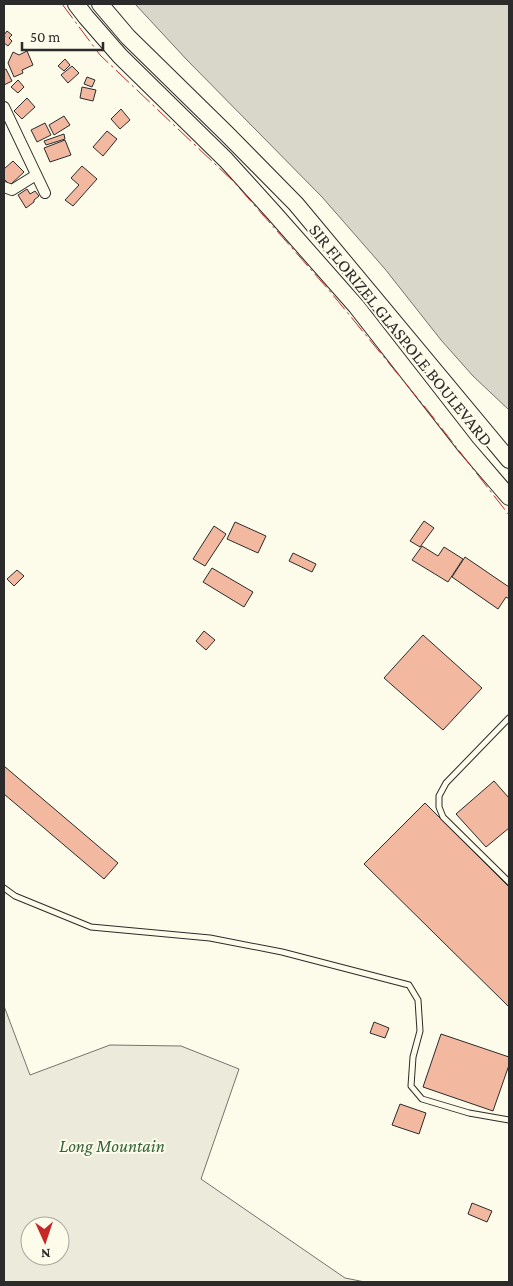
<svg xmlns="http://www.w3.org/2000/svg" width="513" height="1286" font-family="'Crimson Pro',serif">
<rect width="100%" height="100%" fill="#fdfbea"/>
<path fill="#ecebdb" stroke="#74746e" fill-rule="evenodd" d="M4,1006L30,1075L110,1045L181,1046L239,1069L201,1179L345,1278L365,1282H4ZM30,1226H60V1256H30Z"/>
<path fill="#d8d7c9" stroke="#74746e" d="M135,4H509V410L473,376L441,340L385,269L322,197L187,60Z"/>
<g fill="#f2b8a0" stroke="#2b2b2b">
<path d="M7,31L12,35L9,38L12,41L8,46L4,43V38L5,36L4,35Z"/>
<path d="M27,51L33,65L22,70L23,73L14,77L8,63L13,52L19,55Z"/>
<path d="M65,59L70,65L64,71L58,66Z"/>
<path d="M72,66L79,73L68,83L61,75Z"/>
<path d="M6,69L12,81L4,85V70Z"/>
<path d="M87,77L95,80L92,87L84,84Z"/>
<path d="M18,80L24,87L18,93L11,87Z"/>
<path d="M82,87L96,90L93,101L80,98Z"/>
<path d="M27,98L35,107L22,119L14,111Z"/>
<path d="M121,109L130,120L120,129L111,119Z"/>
<path d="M64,116L70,125L54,135L49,125Z"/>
<path d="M45,123L51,135L37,142L31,130Z"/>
<path d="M107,131L117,139L103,156L93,147Z"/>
<path d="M64,134L65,139L46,145L44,141Z"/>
<path d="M65,140L71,155L50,162L44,148Z"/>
<path d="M13,161L24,172L10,185L4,179V169Z"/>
<path d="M82,166L97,179L73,206L65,200L79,185L71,178Z"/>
<path d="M27,189L30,194L35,191L39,196L34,200V202L26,208L18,195Z"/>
<path d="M424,521L434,528L420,547L410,541Z"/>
<path d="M235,522L266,536L258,553L227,539Z"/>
<path d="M214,526L226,534L205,566L193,559Z"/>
<path d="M422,546L438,556L444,547L463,559L448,582L412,560Z"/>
<path d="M293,553L316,564L312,572L289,561Z"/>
<path d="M465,557L509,587V599L506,597L498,609L452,577Z"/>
<path d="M212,568L253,592L244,607L203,582Z"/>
<path d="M17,570L24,576L14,586L7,579Z"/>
<path d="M204,631L215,640L206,650L196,641Z"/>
<path d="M423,635L482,688L443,730L384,678Z"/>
<path d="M4,766L118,863L104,879L4,794Z"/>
<path d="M494,781L509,798V828L486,847L456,814Z"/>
<path d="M425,803L509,887V1007L364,864Z"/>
<path d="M374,1022L389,1028L385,1038L370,1033Z"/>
<path d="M441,1034L509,1057V1065L493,1111L423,1087Z"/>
<path d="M400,1104L426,1113L419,1134L392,1125Z"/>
<path d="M472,1203L492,1211L487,1222L468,1214Z"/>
</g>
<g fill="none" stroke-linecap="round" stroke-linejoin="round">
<defs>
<g id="service">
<path d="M509,718L446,783L439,796V807L443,817L509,882"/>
<path d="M4,888L15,896L91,927L210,938L282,952L409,985L418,1000L420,1031L413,1057L411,1086L422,1099L469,1113L509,1120"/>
</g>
<g id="minor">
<path d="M4,107L45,193"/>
<path d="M4,187L12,190L36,175"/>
</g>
<g id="trunk">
<path d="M76,4L86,17L120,56L226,160L274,213L356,306L466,447L509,497"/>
<path d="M100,4L128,37L227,134L296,204L509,460"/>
</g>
</defs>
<use href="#service" stroke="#2b2b2b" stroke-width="7"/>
<use href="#minor" stroke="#2b2b2b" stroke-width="12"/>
<use href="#trunk" stroke="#2b2b2b" stroke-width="18"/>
<use href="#service" stroke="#fdfbea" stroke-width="5"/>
<use href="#minor" stroke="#fdfbea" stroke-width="10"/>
<use href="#trunk" stroke="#fdfbea" stroke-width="16"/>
<path stroke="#c62828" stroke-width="1" stroke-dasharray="18 4 2.5 4" stroke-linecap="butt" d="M62,4L100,55L234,182L328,289L429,412L509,515"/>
</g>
<g text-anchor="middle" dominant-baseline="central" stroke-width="4" stroke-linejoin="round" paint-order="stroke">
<g font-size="18" fill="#2b2b2b" stroke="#fdfbea">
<text transform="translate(401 335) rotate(51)">SIR FLORIZEL GLASPOLE BOULEVARD</text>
</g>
<g font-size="18" font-style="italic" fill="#34623c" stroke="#fdfbea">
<text x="112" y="1146">Long Mountain</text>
</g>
</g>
<rect width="513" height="1286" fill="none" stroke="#2b2b2b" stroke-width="10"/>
<g transform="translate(45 1241) rotate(177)"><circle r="24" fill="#fdfbea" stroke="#a9a89e"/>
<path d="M0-4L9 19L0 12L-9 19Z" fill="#c62828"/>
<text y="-8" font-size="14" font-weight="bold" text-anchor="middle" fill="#2b2b2b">N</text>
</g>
<path d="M22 42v8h81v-8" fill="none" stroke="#2b2b2b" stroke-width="2.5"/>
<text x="30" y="42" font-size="15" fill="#2b2b2b" stroke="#fdfbea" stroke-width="4" paint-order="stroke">50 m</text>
</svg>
